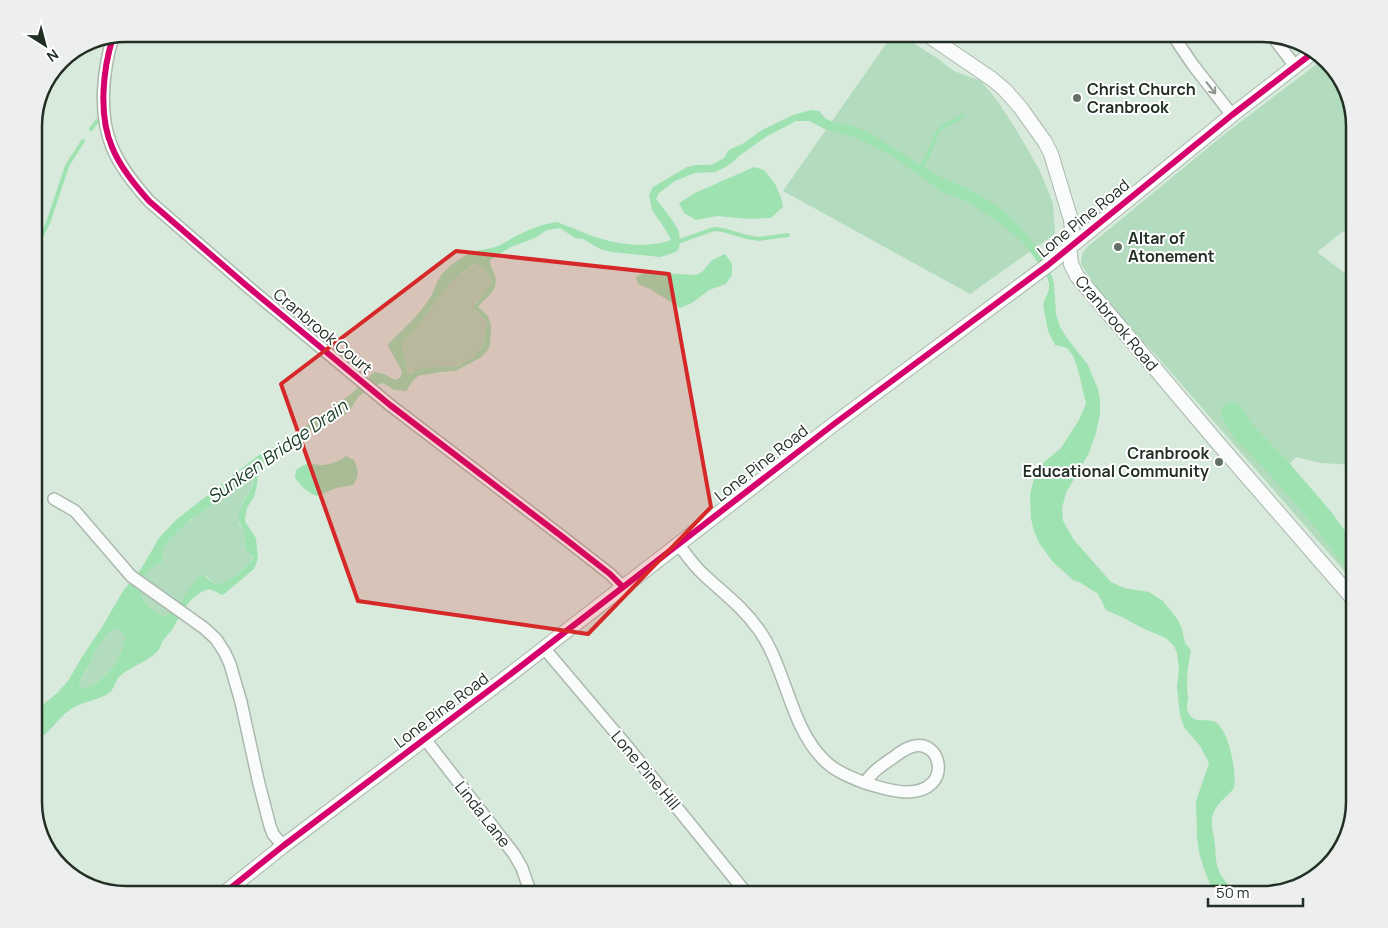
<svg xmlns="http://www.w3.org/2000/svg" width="1388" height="928" font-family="Manrope,sans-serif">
<rect width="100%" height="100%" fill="#d8eadc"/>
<g fill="#b2dcbd">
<path d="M893,34H899L934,56L954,71L981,81L999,103L1017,131L1039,169L1053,203L1055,234L970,294L783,191Z"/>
<path d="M1322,60L1345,85L1354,127V223L1317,252L1354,280V465L1322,463L1296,457L1288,466L1354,544V582L1148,346L1143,344L1097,288L1084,269L1081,264L1082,255L1087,247L1102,235L1226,133Z"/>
<path d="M476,263C483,267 491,275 492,285L475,303L480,315L487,322C486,326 485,329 484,333C484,338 485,343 482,348C470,371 435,369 414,371L408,374L402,349L405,339L415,330L448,285L455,278Z"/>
<path d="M249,472C258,486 249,490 243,502C241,508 240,516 238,522L244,532L245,545L253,559C246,568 227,584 215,584L206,576L180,603L173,613L163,616C153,611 145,604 140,594C140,575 147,570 162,562L164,547L171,538L193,517L210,507L230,485Z"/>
<path d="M113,629H119L125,637C122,660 104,684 82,689L79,684L93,657L94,652L111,630Z"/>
</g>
<g fill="#9fe2b2" fill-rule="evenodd">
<path d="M811,110L819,111L825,118L835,123L849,125L868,132L938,176L965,187L991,202L1005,212L1019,226L1038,249L1052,276L1054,284L1056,314L1060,327L1067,338L1088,365L1098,389L1100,400V414L1096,433L1089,453L1066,493L1062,508L1063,521L1074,540L1111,582L1124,588L1149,592L1163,601L1178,620L1182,629L1185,643L1191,650C1189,661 1187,672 1187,684C1187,689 1188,694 1188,699C1187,705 1186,709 1189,714C1194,723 1205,719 1213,721C1229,726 1237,774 1234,788C1229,795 1221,800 1216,808C1208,820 1214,833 1215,845C1216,856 1215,865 1221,875C1225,882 1231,887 1234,894H1226L1210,884L1204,869L1199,852L1197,838L1196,801L1209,763L1200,746L1184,727L1180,715L1177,687L1179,670L1177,653L1174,646L1166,638L1140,627L1124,618L1106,610L1098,594L1081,583L1073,580L1053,562L1039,543L1034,531L1031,519L1030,494L1034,479L1044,462L1061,448L1079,420L1084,409L1086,403L1078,370L1073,356L1067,348L1055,345L1048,331L1043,305L1049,289V283L1046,274L1023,242L1002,225L988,215L964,200L944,193L889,154L857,138L825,129L809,121H796L764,138L739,156L734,161L724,168L715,172L695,173L675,181L659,193L656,199L673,221L679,232L680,241L679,248L677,251L673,253L660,257L612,252L600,249L583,239L575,238L560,228L547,230L535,238L511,247L490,260C490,266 493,270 495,276C499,291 486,297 478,307L488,316L491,325V331L490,345L487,351L480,358L455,371L440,372L418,376L411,383L407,390L406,391L394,390L383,383L373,386L358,397L348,413L343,416L328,420L317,428L306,433L287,446L279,450L260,465L258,472L257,485L254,497L247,508L245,519L246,523L256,538L258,559L254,569L223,595C218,594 212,588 206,590C189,596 180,616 172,630C169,634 165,637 162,642C161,645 160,649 157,652C146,663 130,666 119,677C113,684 116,689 106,695C95,701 81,702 71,709C56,719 51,734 34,741V712L57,693L68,681L82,657L102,627L123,591L141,569L159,538L176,520L256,457L289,438L350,395L374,372L384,374L395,380L401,377L402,371L388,346L389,343C404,329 419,315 430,298C434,291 436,283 440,277C445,269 455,262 463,257C476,248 490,251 502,244C519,234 538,224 558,222C563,225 568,226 573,228C602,242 639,251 671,240L667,232L652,210L649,195L653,187L687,167L696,165H711L724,158L729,150L744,143L762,130L793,115ZM475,263C483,267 491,275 492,284L478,300L474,306L476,310L487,322L485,330L484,342L481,349L473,358L458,366L419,368L410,374L408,373L402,349L405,339L415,330L448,285L455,278ZM250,472C258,486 249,491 243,503C240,508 239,514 238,520L244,532L245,545L247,551L253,557V559C246,568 227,584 215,584L203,575C185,585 183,612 163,616C153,611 145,604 140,594C140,576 147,570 162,562L164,547L171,538L193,517L210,507L230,485ZM113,629H119L125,637C122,660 104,684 82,689L79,683L93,657L94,652L111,630Z"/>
<path d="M754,167L764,170L775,184L781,197L783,207L771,218L749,219L717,216L696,220L684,213L679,203L695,193Z"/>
<path d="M725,254L732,264V275L726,284L709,290L692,303L680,308L650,289L638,284L636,277L647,271L676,274L696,275L703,271L712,260Z"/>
<path d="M346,456L354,460C358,469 360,476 353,485L336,488L317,496C307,492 301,487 295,477L296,470C310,460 309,465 323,465C332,464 339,461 346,456Z"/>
</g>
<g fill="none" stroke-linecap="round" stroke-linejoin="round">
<g stroke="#9fe2b2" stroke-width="4">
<path d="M91,129L97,121"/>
<path d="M919,169L927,158L937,133L941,128L963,116"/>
<path d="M677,242L714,229L723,230L747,237L759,239L788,235"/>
<path d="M34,250L48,223L67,166L83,141"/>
</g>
<path stroke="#9fe2b2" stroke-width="22" d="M1232,413L1245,433L1278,467L1322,518L1354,561"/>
<defs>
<g id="minor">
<path d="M1172,34L1193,65L1232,115"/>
<path d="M113,37C103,69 98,114 112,147C120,167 135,185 149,201L247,286L390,405L564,538L610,574L623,587"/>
<path d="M1273,37L1295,66"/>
<path d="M54,499L75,511L131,576L204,628L216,639L225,653L230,664L241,702L259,784L270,826L273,834L283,846"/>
<path d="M678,544C686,554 693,565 703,574C723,593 742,606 759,630C786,668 790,726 823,759C834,771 850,777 865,783C872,771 883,765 894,757C899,753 905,749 911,747C942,736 954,792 907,792C892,792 879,787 865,783"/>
<path d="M544,648L626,745L747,894"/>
<path d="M425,739L514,854L522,868L531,894"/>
</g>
<g id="tertiary">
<path d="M926,34L992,79L1005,90L1020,107L1045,142L1051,154L1071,220L1072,231L1069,247L1071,264L1077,276L1217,442L1354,600"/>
<path d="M223,894L283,846L512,673L834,424L1048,265L1232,115L1315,51"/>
</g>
</defs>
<use href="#minor" stroke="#abb8ae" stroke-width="14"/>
<use href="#tertiary" stroke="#abb8ae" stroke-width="16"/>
<use href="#minor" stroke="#f9fcfa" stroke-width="11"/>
<use href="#tertiary" stroke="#f9fcfa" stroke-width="14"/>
<defs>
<g id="cycleway">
<path d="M113,37C103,69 98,114 112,147C120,167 135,185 149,201L247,286L390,405L564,538L610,574L623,587"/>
<path d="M223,894L283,846L512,673L834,424L1048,265L1232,115L1315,51"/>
</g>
</defs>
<use href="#cycleway" stroke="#fff" stroke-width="9"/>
<use href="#cycleway" stroke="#d6006c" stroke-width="6"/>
</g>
<defs><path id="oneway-shaft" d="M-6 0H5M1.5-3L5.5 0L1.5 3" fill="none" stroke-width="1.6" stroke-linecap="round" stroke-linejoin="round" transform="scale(1.25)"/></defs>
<use stroke="#8e9690" href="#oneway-shaft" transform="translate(1211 88) rotate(52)"/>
<path fill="#d62828" fill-opacity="0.2" stroke="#d62828" stroke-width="4" stroke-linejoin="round" d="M456,251L669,274L711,507L588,634L358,601L281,384Z"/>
<g fill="#627065" stroke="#fff" stroke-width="2">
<circle cx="1077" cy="98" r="5"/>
<circle cx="1118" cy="247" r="5"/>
<circle cx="1219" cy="462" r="5"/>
</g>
<g text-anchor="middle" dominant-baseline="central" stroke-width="4" stroke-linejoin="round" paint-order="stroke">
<g font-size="16" font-weight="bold" fill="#222f25" stroke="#fff" text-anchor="start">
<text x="1087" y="89">Christ Church<tspan x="1087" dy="18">Cranbrook</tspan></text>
<text x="1128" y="238">Altar of<tspan x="1128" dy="18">Atonement</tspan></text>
<text x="1209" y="453" text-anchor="end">Cranbrook<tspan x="1209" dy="18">Educational Community</tspan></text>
</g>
<g font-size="16" fill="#222f25" stroke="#fff">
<text transform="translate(1083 218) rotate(-39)">Lone Pine Road</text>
<text transform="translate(1117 323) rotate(50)">Cranbrook Road</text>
<text transform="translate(323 331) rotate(40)">Cranbrook Court</text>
<text transform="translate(761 463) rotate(-38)">Lone Pine Road</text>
<text transform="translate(441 710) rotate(-37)">Lone Pine Road</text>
<text transform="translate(646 770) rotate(50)">Lone Pine Hill</text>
<text transform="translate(483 814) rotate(52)">Linda Lane</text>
</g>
<g font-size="18" font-style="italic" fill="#163b22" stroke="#fff">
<text transform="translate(277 451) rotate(-35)">Sunken Bridge Drain</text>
</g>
</g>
<path d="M0 0H1388V928H0ZM126 42H1262A84 84 0 0 1 1346 126V802A84 84 0 0 1 1262 886H126A84 84 0 0 1 42 802V126A84 84 0 0 1 126 42Z" fill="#edeeee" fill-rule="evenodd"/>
<path fill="none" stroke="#222f25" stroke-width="2.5" d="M126 42H1262A84 84 0 0 1 1346 126V802A84 84 0 0 1 1262 886H126A84 84 0 0 1 42 802V126A84 84 0 0 1 126 42Z"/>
<g transform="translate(45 45) rotate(144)" stroke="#ffffff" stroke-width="4" paint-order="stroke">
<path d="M0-4L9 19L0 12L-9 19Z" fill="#222f25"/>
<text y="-8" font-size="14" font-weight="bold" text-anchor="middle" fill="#222f25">N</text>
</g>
<path d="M1208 898v8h95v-8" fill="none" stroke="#222f25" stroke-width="2.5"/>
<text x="1216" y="898" font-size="15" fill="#222f25" stroke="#ffffff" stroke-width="4" paint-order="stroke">50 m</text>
</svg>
